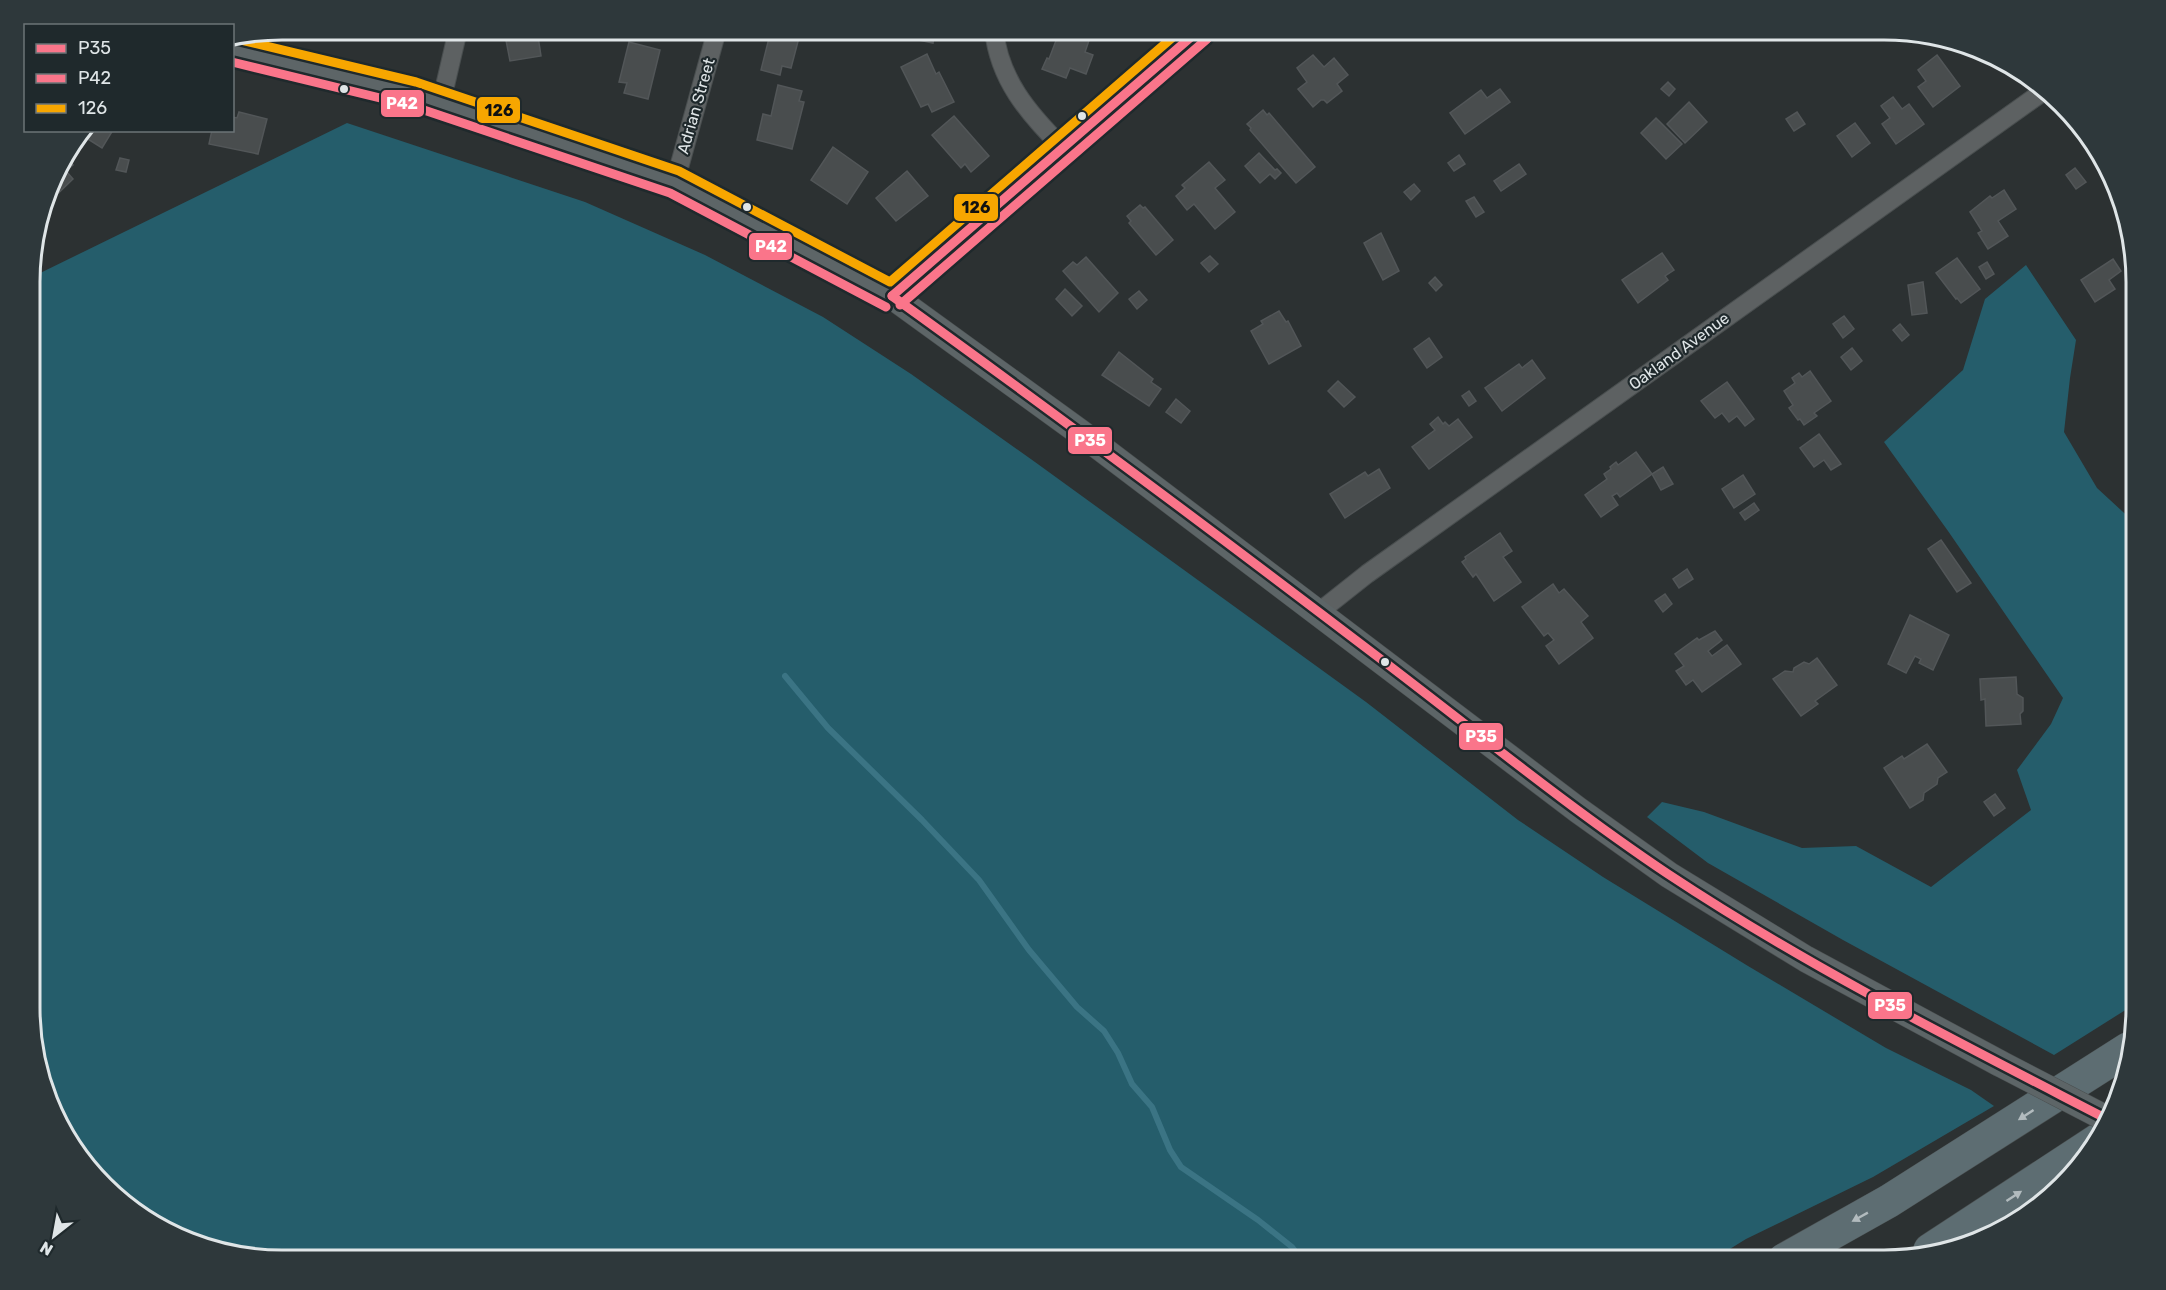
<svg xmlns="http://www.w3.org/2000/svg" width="2166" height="1290" font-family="Rubik,sans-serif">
<rect width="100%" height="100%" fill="#2c3132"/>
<g fill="#255d6b">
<path d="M347,123L585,202L705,255L823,317L911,374L1035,462L1366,702L1518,820L1603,877L1748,966L1886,1048L1971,1090L1994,1106L1873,1177L1746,1239L1712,1260H282L217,1251L156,1226L72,1148L32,1040V277Z"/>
<path d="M2026,265L2076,340L2070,378L2064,432L2097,488L2135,523V1004L2054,1055L1843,940L1708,863L1647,817L1662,802L1704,812L1802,848L1856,846L1931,887L2031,810L2017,770L2051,724L2063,698L1948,531L1884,442L1963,370L1985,299Z"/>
</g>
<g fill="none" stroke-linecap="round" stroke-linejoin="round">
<path stroke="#3b7484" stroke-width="6" d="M785,676L828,728L922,820L979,880L1029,950L1077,1007L1104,1031L1118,1053L1132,1084L1152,1107L1170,1150L1181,1167L1258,1220L1292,1247L1302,1260"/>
</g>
<g fill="#494d4e" stroke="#525658" stroke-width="1.5">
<path d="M504,30H537L541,56L510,61Z"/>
<path d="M771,30H801L791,68L782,66L780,75L761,70Z"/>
<path d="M905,30H935L933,43L904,37Z"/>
<path d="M1060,30L1092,32L1085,52L1093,55L1086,74L1070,68L1066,78L1042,69L1047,58L1049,59Z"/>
<path d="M629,42L660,50L648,99L624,93L627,83L619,82Z"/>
<path d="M927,54L936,74L939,72L954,102L932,112L928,104L921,107L901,67Z"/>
<path d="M1313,55L1324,67L1334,58L1348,75L1337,84L1342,91L1327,103L1324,100H1321L1313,107L1298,89L1307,82L1297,68Z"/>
<path d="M1937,55L1960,86L1933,107L1918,87L1926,81L1918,70Z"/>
<path d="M1668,82L1675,89L1669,96L1661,89Z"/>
<path d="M778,85L802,91L799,101L804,102L792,149L757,140L763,114L771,116Z"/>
<path d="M1500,89L1510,102L1465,134L1450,113L1481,90L1487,98Z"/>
<path d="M1893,97L1902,109L1909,104L1924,124L1896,144L1882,124L1890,118L1881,106Z"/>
<path d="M1689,102L1707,122L1685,143L1667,124Z"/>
<path d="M1263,110L1267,115L1269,113L1315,167L1296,183L1250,130L1251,128L1247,124Z"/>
<path d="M239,112L267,119L258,154L209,144L212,130H232V117L237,118Z"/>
<path d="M1797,112L1805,124L1794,131L1786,119Z"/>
<path d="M954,116L989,156L971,172L965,164L961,168L932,135Z"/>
<path d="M1656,118L1682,144L1666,159L1641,133Z"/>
<path d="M1855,123L1870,143L1852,157L1837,136Z"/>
<path d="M87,130H113L102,148L83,136Z"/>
<path d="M2091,140L2108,171L2105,173L2086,144Z"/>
<path d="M833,147L868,172L847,204L811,180Z"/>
<path d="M1259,153L1275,170L1277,169L1281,173L1275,179L1270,174L1260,183L1245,166Z"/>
<path d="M1459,155L1465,164L1454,171L1448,163Z"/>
<path d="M66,157L73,165L66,171L73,179L46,205L56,170Z"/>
<path d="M120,158L129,160L126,172L116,170Z"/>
<path d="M1209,162L1225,180L1215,188L1235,212L1215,229L1194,204L1187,210L1176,196L1185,188L1182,185Z"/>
<path d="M1519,164L1526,174L1501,191L1494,181Z"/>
<path d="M2075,168L2086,182L2076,189L2066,175Z"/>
<path d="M907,171L928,196L896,221L876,198Z"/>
<path d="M1414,184L1420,191L1411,200L1404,192Z"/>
<path d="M2004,190L2016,209L1998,221L2008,236L1988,249L1978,233L1982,231L1970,212L1990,196L1992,198Z"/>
<path d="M1474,197L1484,212L1476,217L1466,201Z"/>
<path d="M1140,205L1143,208L1145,207L1173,240L1156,255L1129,223L1131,221L1127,216Z"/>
<path d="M2123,206L2129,235L2115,211Z"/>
<path d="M1381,233L1399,271L1383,280L1364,243Z"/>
<path d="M1662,253L1674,270L1665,276L1668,280L1638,303L1622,280Z"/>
<path d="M1210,256L1218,264L1209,272L1201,263Z"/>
<path d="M1086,257L1118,293L1099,312L1063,271L1073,262L1077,265Z"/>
<path d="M1957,258L1980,289L1961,303L1957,298L1956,299L1936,273Z"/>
<path d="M2113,259L2121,271L2109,280L2115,289L2095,302L2081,280Z"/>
<path d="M1987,262L1994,274L1986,279L1979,267Z"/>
<path d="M1435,277L1442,285L1436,291L1429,283Z"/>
<path d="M1923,282L1927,313L1912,315L1908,285Z"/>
<path d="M1065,289L1082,306L1072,316L1056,299Z"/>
<path d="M1139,291L1147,300L1137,309L1129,299Z"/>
<path d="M1279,311L1286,322L1288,321L1301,346L1269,364L1251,331L1263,324L1261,321Z"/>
<path d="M1844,316L1854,329L1843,338L1833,324Z"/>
<path d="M1900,324L1909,335L1902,341L1893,330Z"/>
<path d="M1429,338L1442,357L1427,368L1414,349Z"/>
<path d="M1852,348L1862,361L1851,370L1841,357Z"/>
<path d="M1119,352L1153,379L1151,382L1161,389L1149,406L1102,375Z"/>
<path d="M1532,360L1545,378L1502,411L1485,388L1519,364L1522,368Z"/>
<path d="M1810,371L1831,401L1814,413L1817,416L1804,425L1800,419L1798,420L1789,408L1793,405L1784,391L1795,383L1792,378L1799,373L1802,377Z"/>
<path d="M1338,381L1355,397L1344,407L1328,391Z"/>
<path d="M1727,382L1754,419L1745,426L1737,416L1729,422L1722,413L1715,418L1701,401Z"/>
<path d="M1469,391L1476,401L1469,406L1462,396Z"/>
<path d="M1176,399L1190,411L1181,423L1166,412Z"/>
<path d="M1438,417L1443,424L1445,422L1449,426L1458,419L1472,437L1429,469L1412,447L1435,430L1430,424Z"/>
<path d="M1819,434L1841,464L1831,470L1824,460L1814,467L1800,448Z"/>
<path d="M1636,452L1652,474L1620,497L1617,493L1612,496L1618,505L1601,517L1585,495L1607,479L1604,474L1611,469L1610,467L1616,462L1618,465Z"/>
<path d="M1663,467L1673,484L1661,490L1652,474Z"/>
<path d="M1379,469L1390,488L1345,518L1330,494L1365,472L1368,476Z"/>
<path d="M1743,475L1755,494L1734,508L1722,489Z"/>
<path d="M1754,503L1759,510L1745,520L1740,513Z"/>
<path d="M1500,533L1512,551L1503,557L1521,582L1494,601L1476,574L1473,577L1462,562L1466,559L1465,557Z"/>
<path d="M1941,540L1971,583L1957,592L1928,549Z"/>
<path d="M1687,569L1693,579L1679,588L1673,579Z"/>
<path d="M1553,584L1559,593L1564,589L1588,616L1581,622L1593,638L1559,664L1546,646L1554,640L1548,633L1544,636L1522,607Z"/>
<path d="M1665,594L1672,604L1663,612L1655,601Z"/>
<path d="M1910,615L1949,635L1933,670L1919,663L1921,659L1915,656L1906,673L1888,664Z"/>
<path d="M1715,631L1722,640L1708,651L1712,656L1727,645L1741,664L1702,692L1693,680L1686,685L1676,671L1684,666L1675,654L1697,638L1699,640Z"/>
<path d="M1817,658L1837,685L1815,701L1818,704L1801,716L1773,679L1785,671L1793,672L1794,668L1804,662L1809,664Z"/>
<path d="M2016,677L2017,694L2023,698V711L2020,714L2021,724L1986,726L1985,699L1981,700L1980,679Z"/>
<path d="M1927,744L1947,772L1938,778L1937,784L1924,793L1923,800L1910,808L1884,768L1902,756L1904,759Z"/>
<path d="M1995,794L2005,808L1994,816L1984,802Z"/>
</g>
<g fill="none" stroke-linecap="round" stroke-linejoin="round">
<defs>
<g id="minor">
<path d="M994,30C999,79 1028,113 1062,147"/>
<path d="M441,103L458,30"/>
<path d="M675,182L717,30"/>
<path d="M1319,612L1367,574L2041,93"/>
</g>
<path id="tertiary" d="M892,296L1062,147L1199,30"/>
<path id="secondary" d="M232,50L412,93L675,182L892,296L1081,433L1578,810L1669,875L1806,959L1999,1063"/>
<g id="motorway">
<path d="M1930,1250L2098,1140"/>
<path d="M1784,1260L1889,1201L2128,1049"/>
</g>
</defs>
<use href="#minor" stroke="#494e4f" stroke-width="20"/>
<use href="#tertiary" stroke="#494e4f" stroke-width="24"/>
<use href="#secondary" stroke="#494e4f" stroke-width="27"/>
<use href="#motorway" stroke="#494e4f" stroke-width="34"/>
<use href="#minor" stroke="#5d6162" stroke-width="18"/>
<use href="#tertiary" stroke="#5d6162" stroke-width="22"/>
<use href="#secondary" stroke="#5d6567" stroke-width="26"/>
<use href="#motorway" stroke="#5d6d72" stroke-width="33"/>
<defs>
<path id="secondary-bridge" d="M1999,1063L2107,1119"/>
</defs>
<use href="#secondary-bridge" stroke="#494e4f" stroke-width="27" stroke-linecap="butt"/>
<use href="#secondary-bridge" stroke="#5d6567" stroke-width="26"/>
<defs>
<g id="bus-1">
<path d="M892,296C1056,414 1218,535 1378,657C1474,730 1568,807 1668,874C1808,967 1958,1042 2107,1119"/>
<path d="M892,296L1199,30"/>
</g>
<g id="bus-2">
<path d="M232,62L409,105L670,193L886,307"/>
<path d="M900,305L1207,39"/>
</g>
<path id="bus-3" d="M237,39L416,82L679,171L890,282L1181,30"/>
</defs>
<use href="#bus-1" stroke="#1f292c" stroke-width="14"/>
<use href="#bus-2" stroke="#1f292c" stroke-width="14"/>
<use href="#bus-3" stroke="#1f292c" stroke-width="14"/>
<use href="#bus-1" stroke="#fa758a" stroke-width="9"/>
<use href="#bus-2" stroke="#fa758a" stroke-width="9"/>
<use href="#bus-3" stroke="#f7a600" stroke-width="9"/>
</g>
<defs><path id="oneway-solid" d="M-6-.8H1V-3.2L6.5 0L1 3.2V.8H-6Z" transform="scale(1.5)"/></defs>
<g fill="#b2bbbe">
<use href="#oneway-solid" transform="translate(2026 1115) rotate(147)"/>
<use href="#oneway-solid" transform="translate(2014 1196) rotate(-33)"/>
<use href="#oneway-solid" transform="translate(1860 1217) rotate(151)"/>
</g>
<g fill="#dfe5e7" stroke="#1f292c" stroke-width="2">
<circle cx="344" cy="89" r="5"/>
<circle cx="1082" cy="116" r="5"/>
<circle cx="747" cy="207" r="5"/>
<circle cx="1385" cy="662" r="5"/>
</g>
<g text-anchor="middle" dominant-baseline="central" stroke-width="4.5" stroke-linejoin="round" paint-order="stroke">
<g font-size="16" fill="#dfe5e7" stroke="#1f292c">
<text transform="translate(696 106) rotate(-74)">Adrian Street</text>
<text transform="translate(1679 351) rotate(-36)">Oakland Avenue</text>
</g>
</g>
<path d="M0 0H2166V1290H0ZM282 40H1884A242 242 0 0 1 2126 282V1008A242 242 0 0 1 1884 1250H282A242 242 0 0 1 40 1008V282A242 242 0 0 1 282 40Z" fill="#2e383b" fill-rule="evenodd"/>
<path fill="none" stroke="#dfe5e7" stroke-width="3" d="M282 40H1884A242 242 0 0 1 2126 282V1008A242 242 0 0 1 1884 1250H282A242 242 0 0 1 40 1008V282A242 242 0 0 1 282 40Z"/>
<g stroke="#1f292c" stroke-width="2">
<rect x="380" y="89" width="45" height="29" rx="6" fill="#fa758a"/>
<rect x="476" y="96" width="45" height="28" rx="6" fill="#f7a600"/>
<rect x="953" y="193" width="46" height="29" rx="6" fill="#f7a600"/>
<rect x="748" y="232" width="45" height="29" rx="6" fill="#fa758a"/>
<rect x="1067" y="426" width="46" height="29" rx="6" fill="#fa758a"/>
<rect x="1458" y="722" width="46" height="29" rx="6" fill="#fa758a"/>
<rect x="1867" y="991" width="46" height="29" rx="6" fill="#fa758a"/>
</g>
<g font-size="16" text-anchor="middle" font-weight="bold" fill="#fff">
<text x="402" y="109">P42</text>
<text x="771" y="252">P42</text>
<text x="1090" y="446">P35</text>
<text x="1481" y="742">P35</text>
<text x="1890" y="1011">P35</text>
</g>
<g font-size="16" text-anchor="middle" font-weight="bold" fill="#111">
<text x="499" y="116">126</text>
<text x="976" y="213">126</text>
</g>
<rect x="24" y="24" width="210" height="108" fill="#1f292c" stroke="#6c7477" stroke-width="1.5"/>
<rect x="36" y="44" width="30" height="9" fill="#fa758a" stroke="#6c7477" stroke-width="1.5"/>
<text x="78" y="54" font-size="18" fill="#dfe5e7">P35</text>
<rect x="36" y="74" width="30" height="9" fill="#fa758a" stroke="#6c7477" stroke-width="1.5"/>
<text x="78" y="84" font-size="18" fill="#dfe5e7">P42</text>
<rect x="36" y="104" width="30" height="9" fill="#f7a600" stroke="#6c7477" stroke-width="1.5"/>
<text x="78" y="114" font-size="18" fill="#dfe5e7">126</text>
<g transform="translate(54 1236) rotate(211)" stroke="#1f292c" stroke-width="4.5" paint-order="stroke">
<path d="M0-4.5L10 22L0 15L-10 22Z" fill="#dfe5e7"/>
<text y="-9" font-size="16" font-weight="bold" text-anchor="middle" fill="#dfe5e7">N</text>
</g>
</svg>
